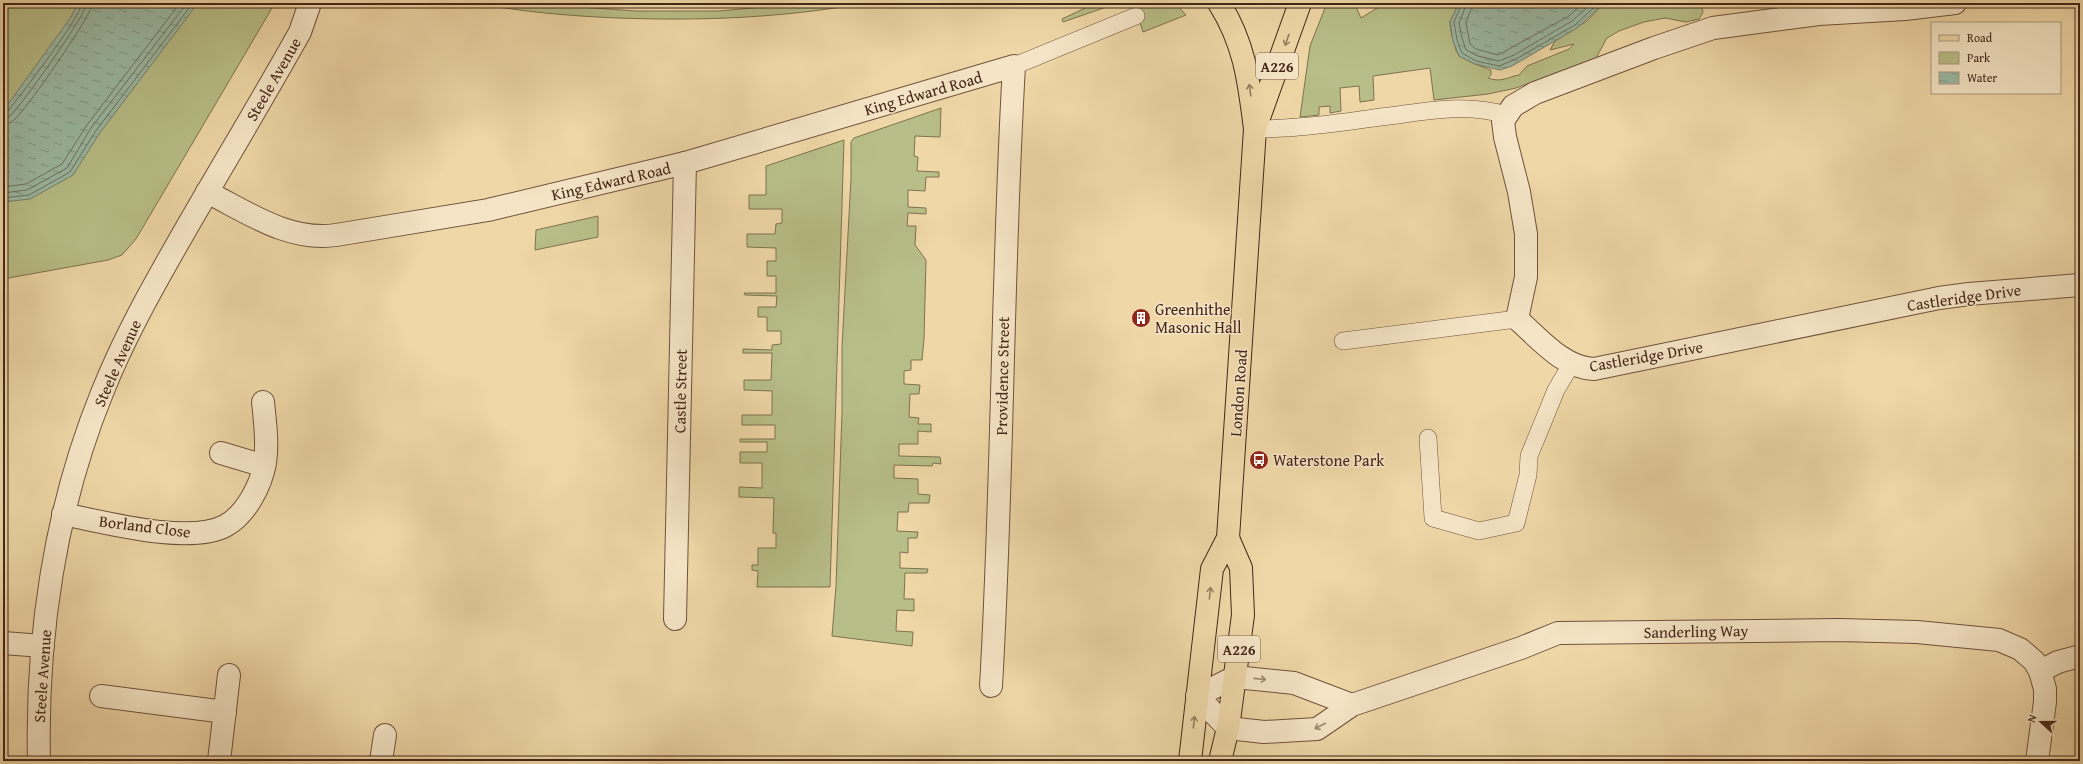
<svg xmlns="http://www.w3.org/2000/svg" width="2083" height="764" font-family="'Gentium Book Plus',serif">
<defs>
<pattern id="water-ripples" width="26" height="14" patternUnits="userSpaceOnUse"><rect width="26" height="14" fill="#9abaa5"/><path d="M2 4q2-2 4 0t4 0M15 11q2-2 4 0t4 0" fill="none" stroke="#7f9786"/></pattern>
</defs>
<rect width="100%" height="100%" fill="#efd7a7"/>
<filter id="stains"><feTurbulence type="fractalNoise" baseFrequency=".005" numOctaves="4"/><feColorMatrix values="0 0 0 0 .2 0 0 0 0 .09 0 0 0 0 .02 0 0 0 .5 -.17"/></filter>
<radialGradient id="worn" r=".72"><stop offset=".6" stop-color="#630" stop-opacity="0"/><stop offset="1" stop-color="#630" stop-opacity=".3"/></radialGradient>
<g fill="#b8be88" stroke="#7e7250">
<path d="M3,3H275L136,239L122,255L108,260L3,279Z"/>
<path d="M476,3H525L636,11H719L807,3H865C783,18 701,21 618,18C570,16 522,12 476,3Z"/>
<path d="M1096,3H1118L1063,22L1062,19Z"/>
<path d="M1134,3H1175L1186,15L1143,32Z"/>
<path d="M1327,3H1358L1356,7L1361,18L1385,3H1459L1450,22L1451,32L1456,50L1459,56L1475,64L1491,70V75L1488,78C1502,83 1507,77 1519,75L1527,66L1569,49L1574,44L1550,50L1555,41L1587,21L1604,3H1701L1703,12L1699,19L1686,22L1665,18L1644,22L1619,31L1607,38L1596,58L1516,88L1488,94L1434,100L1430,68L1373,76L1374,100L1360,102L1359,86L1340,88L1341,111L1330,113V106L1319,107V115L1300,117L1310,46Z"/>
<path d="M941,108L940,137L915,136L914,156L918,157L917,171L939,172V177H926L925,191L908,190V207L926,208V214L908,213L907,226H916L915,245L926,260L924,339L922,360H911V370L904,371V384L920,385L919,394H910L909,417L919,418L918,424H931V432L918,431V444H899V456L940,457L941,464L933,463L932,466L894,465V478L918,479V494L930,495L929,503H909L908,512H898L897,531L918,532L917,538H908V553L900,552V568L928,569L927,573H905L904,599H914V611L897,610L896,631L913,632L912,646L832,636L836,586L842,413V347L851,178V142L854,138Z"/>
<path d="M844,140L830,587H757L758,571L752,570V565H758V548H776V533H773L774,498L739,497V487L762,488V463H740V452H767V442H740V439H775V425H742V415H772V391L744,390V380H771L772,353H743V349L772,350V345L781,344V331H767V317H758V307H776L777,296L745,295L744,293H776V276H767V261H776V248L747,247V234H775L776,224L782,223V209H749V195H766V166Z"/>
<path d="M598,216V237L535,250L536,230Z"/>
</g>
<g fill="url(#water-ripples)" stroke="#787f6d">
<path d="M78,3H198L99,134L73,175L30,199L3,202V111L71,17Z"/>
<path d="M1459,3H1604L1577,28L1512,66L1500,70L1475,64L1459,56L1453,41L1450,22Z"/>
</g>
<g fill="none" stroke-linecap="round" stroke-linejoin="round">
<g stroke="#70705f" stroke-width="1">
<path d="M1462,3L1454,22L1457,40L1462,53L1476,61L1499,66L1516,59L1575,25L1599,3"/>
<path d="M1467,3L1459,23L1462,38L1466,50L1478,56L1499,61L1514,55L1572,21L1592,3"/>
<path d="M1473,3L1466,23L1470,44L1476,49L1498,55L1569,16L1583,3"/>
<path d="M3,113L8,111C21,94 80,19 82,3"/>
<path d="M3,118C6,118 9,117 11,115C23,103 86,15 87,3"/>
<path d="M3,124C7,124 11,123 14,120C26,110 92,15 93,3"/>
<path d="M3,187L26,184L62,164L87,125L180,3"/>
<path d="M3,193L27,190L67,168L91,128L187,3"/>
<path d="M3,198L29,195L70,172L95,132L193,3"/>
</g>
<defs>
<g id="service">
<path d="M1014,66L1136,16"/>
<path d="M1255,129C1301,129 1344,122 1389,116C1428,111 1468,103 1506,115"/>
<path d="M1343,341L1517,319"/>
<path d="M1428,438L1433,518L1479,531L1516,523L1528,475L1529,456L1556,390L1572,363"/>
</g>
<g id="minor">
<path d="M1955,3L1905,9L1819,14L1713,28L1654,48L1535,93L1513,106L1503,121L1505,137L1519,192L1526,234V277L1517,319C1539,338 1563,368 1594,369L1939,298L1969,294L2080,285"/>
<path d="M207,192C247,212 289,242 336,235L488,210L685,163L1014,66C1002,273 1003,480 991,686"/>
<path d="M221,453L264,466"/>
<path d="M63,514C104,522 188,545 225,526C246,515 261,485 265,463C268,443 265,422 263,402"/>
<path d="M675,619L685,163"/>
<path d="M3,643L43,646"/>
<path d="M2040,671L2058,662L2080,656"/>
<path d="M101,696L225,712"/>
<path d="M1352,705L1294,683L1235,677L1197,696L1228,728L1264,732L1317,729L1352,705L1521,648L1558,633L1839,630L1917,632L1999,640L2020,649L2034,661L2040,671L2045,689V702L2037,761"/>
<path d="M39,761C36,637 55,508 102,393C123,340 151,290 179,241C219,171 261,102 300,32L310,3"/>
<path d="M219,761L229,675"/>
<path d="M381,761L385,735"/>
</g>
<g id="primary">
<path d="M1256,126L1300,3"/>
<path d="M1190,761L1212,569L1228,538L1255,129C1249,82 1245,44 1219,3"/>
<path d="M1220,761L1228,728L1243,615L1241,568L1228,538"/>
</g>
</defs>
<use href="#service" stroke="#70523c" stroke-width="18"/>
<use href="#minor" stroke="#70523c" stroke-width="24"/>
<use href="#primary" stroke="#452619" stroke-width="24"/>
<use href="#service" stroke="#f5e5c6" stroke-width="17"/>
<use href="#minor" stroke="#f5e5c6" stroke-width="22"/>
<use href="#primary" stroke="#efd7a7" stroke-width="22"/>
</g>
<defs><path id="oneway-shaft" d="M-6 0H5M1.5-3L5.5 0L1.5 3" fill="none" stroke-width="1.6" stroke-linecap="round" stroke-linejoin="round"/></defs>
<g stroke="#9a7e60">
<use href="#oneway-shaft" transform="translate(1287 40) rotate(109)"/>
<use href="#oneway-shaft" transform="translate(1250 90) rotate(-98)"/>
<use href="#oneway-shaft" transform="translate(1210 593) rotate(-84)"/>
<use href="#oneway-shaft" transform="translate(1194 722) rotate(-83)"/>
</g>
<g stroke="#9d8670">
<use href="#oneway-shaft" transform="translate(1260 679) rotate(6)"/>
<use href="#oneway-shaft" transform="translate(1320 726) rotate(153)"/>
</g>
<defs>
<symbol id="building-disc" viewBox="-11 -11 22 22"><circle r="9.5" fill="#8f2418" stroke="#f5e5c6"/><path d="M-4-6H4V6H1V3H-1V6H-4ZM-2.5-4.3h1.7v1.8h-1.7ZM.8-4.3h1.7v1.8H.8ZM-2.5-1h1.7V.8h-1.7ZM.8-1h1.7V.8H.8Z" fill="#fff"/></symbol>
<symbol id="bus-disc" viewBox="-11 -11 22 22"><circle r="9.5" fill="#8f2418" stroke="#f5e5c6"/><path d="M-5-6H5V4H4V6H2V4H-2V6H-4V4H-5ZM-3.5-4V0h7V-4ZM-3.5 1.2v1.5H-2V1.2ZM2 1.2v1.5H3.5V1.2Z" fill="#fff"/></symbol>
</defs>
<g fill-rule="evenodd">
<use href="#building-disc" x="1130" y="307" width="22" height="22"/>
<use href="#bus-disc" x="1248" y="449" width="22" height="22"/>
</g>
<g text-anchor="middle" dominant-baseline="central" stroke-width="3" stroke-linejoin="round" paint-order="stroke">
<g fill="#f5e5c6" stroke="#7a5f4d" stroke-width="1">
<rect x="1256" y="53" width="42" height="26" rx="3"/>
<rect x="1218" y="636" width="42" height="26" rx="3"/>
</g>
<g font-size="15" font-weight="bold" fill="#452619">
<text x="1277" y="66">A226</text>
<text x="1239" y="649">A226</text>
</g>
<g font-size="16" fill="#452619" stroke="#f5e5c6">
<text transform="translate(273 79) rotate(-60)">Steele Avenue</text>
<text transform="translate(923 93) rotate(-16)">King Edward Road</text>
<text transform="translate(611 181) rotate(-13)">King Edward Road</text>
<text transform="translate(1964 297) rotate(-8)">Castleridge Drive</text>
<text transform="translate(1646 356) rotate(-10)">Castleridge Drive</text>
<text transform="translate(117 363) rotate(-66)">Steele Avenue</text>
<text transform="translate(1002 376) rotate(-89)">Providence Street</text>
<text transform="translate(680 391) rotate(-89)">Castle Street</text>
<text transform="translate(1238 393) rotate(-86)">London Road</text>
<text transform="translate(145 526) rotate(7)">Borland Close</text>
<text transform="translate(1696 631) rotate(-1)">Sanderling Way</text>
<text transform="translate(42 676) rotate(-86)">Steele Avenue</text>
</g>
<g font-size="16" fill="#452619" stroke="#f5e5c6" text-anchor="start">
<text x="1155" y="309">Greenhithe<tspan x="1155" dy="18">Masonic Hall</tspan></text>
<text x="1273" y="460">Waterstone Park</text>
</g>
</g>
<rect width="2083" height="764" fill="none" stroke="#efd7a7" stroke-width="16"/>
<rect x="4" y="4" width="2075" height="756" fill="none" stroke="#452619" stroke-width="2"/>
<rect x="8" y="8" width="2067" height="748" fill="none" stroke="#452619"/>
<rect x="1931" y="22" width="130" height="72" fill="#f5e5c6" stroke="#af9981"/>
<rect x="1939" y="35" width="20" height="6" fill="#efd7a7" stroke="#af9981"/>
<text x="1967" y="42" font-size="12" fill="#452619">Road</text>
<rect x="1939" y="52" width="20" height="12" fill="#b8be88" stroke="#af9981"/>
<text x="1967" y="62" font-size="12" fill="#452619">Park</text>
<rect x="1939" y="72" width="20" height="12" fill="url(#water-ripples)" stroke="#af9981"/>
<text x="1967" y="82" font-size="12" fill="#452619">Water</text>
<g transform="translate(2041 722) rotate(291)" stroke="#f5e5c6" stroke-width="3" paint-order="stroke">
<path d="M0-3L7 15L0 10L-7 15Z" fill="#452619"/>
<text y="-6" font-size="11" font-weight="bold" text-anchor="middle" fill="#452619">N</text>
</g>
<rect width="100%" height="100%" filter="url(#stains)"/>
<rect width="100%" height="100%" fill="url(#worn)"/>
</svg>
